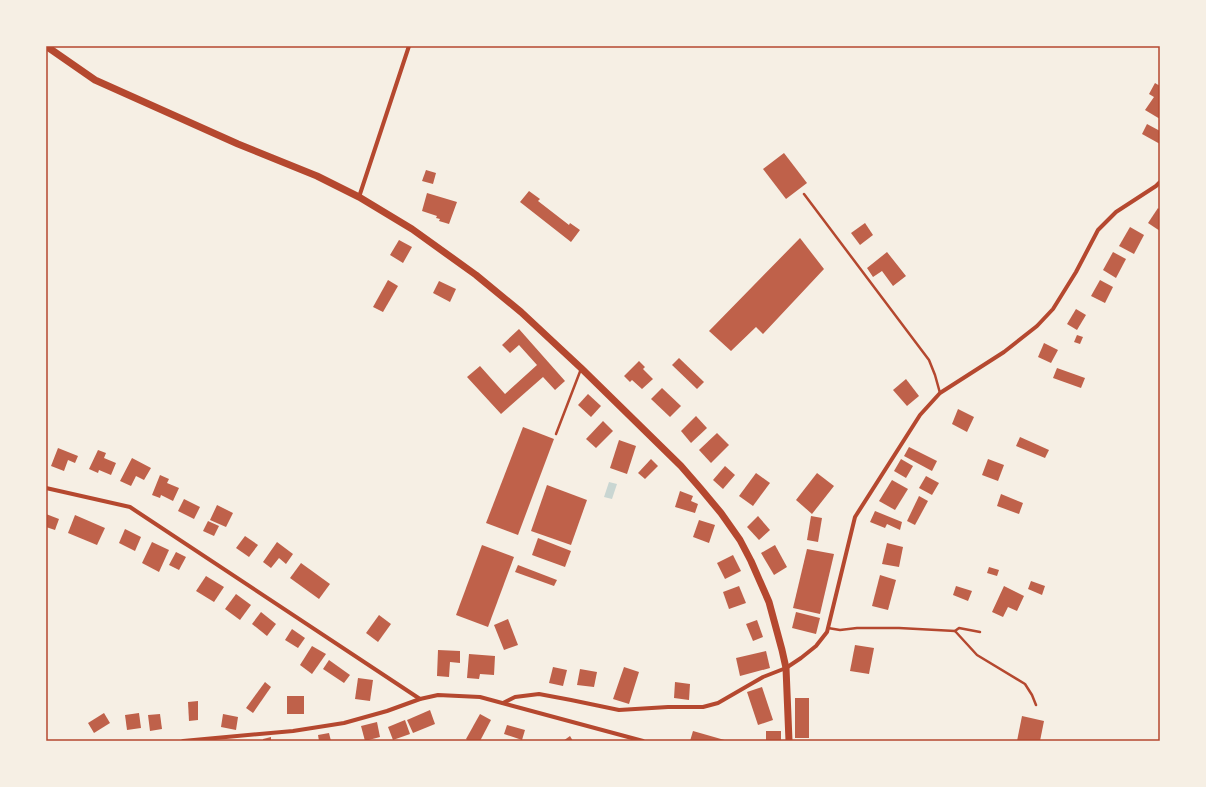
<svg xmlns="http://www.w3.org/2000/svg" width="1206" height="787" font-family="'Sofia Sans Condensed',sans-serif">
<rect width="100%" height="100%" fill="#f6efe4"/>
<path fill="#c9d6d2" d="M609,482L617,484L612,499L604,497Z"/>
<g fill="#bf614a">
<path d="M1155,83L1160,86V119L1145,110L1154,97L1149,94Z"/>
<path d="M1147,124L1160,131V144L1142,134Z"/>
<path d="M784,153L807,183L786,199L763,169Z"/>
<path d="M426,170L436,173L433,184L422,181Z"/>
<path d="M529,191L540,199L538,201L569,225L570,223L580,230L571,242L520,202Z"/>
<path d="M427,193L457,202L449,224L439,221L440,219L436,218L437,216L422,211Z"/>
<path d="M1158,208L1160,210V231L1148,223Z"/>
<path d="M865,223L873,235L860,245L851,233Z"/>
<path d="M1130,227L1144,235L1134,254L1119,246Z"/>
<path d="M800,238L824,269L763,334L756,327L731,351L709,331Z"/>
<path d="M399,240L412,247L403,263L390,255Z"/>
<path d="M887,252L906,276L893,286L882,271L873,277L867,268Z"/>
<path d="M1113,252L1126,259L1116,278L1103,270Z"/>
<path d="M388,280L398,286L383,312L373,307Z"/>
<path d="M1100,280L1113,287L1105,303L1091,296Z"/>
<path d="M439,281L456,289L450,302L433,293Z"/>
<path d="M1076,309L1086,315L1077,330L1067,324Z"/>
<path d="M519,329L565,381L555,390L543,377L501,414L467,377L480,366L505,394L537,365L519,345L510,353L502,345Z"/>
<path d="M1077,335L1083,337L1080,344L1074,342Z"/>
<path d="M1044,343L1058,350L1051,363L1038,357Z"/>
<path d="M679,358L704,382L697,389L672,365Z"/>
<path d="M639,361L645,367L643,369L653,379L642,389L632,380L630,382L624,376Z"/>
<path d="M1057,368L1085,378L1081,388L1053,378Z"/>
<path d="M906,379L919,396L907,406L893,390Z"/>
<path d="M662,388L681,406L670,417L651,399Z"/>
<path d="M588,394L601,406L591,417L578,405Z"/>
<path d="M958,409L974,417L967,432L952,424Z"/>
<path d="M696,416L707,428L691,443L681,431Z"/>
<path d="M603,421L613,431L596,448L586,439Z"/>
<path d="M523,427L554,439L518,535L486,523Z"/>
<path d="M717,433L729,445L711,463L699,450Z"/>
<path d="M1020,437L1049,450L1045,458L1016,446Z"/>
<path d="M619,440L636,446L627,474L610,468Z"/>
<path d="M909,447L937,461L932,471L904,456Z"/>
<path d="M58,448L78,456L75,463L68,460L64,471L51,466Z"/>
<path d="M98,450L106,453L104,458L116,463L111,475L99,470L98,473L89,469Z"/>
<path d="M132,458L151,468L144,480L136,476L131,486L120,481Z"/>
<path d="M651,459L658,466L645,479L638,473Z"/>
<path d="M901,459L913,466L906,478L894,471Z"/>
<path d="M988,459L1004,465L998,481L982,475Z"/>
<path d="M725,466L735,475L723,489L713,480Z"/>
<path d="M756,473L770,483L753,506L739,496Z"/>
<path d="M817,473L834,486L812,514L796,500Z"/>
<path d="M160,475L169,479L167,483L179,488L173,501L161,495L160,498L152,495Z"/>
<path d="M926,476L939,483L932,495L919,488Z"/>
<path d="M892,480L908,489L895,510L879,501Z"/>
<path d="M547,485L587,500L571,545L531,531Z"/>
<path d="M680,491L693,496L691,501L698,504L695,513L675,507Z"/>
<path d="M1001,494L1023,503L1019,514L997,506Z"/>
<path d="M919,496L928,501L915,525L907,521Z"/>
<path d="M184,499L200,507L194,519L178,511Z"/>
<path d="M217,505L233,513L226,527L210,520Z"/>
<path d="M875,511L902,522L900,530L887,524L885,528L870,522Z"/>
<path d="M46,514L59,519L55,530L46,527Z"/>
<path d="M75,515L105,528L97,545L68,533Z"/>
<path d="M758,516L770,530L759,540L747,527Z"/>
<path d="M811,516L822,518L818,542L807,540Z"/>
<path d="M699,520L715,525L709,543L693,537Z"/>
<path d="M208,521L219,526L214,536L203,531Z"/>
<path d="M125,529L141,537L135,551L119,543Z"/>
<path d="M245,536L258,545L249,557L236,548Z"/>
<path d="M538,538L571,551L565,567L532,555Z"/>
<path d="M152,542L169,550L159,572L142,563Z"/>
<path d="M277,542L293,554L286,564L279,558L271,568L263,562Z"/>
<path d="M887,543L903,547L899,567L882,564Z"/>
<path d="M482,545L514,557L488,627L456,615Z"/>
<path d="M775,545L787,567L774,575L761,553Z"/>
<path d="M807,549L834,554L820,614L793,608Z"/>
<path d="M176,552L186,557L179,570L169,565Z"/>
<path d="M733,555L741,571L725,579L717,563Z"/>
<path d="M301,563L330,584L319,599L290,578Z"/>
<path d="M518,565L557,580L554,586L515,572Z"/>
<path d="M989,567L999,570L997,576L987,573Z"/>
<path d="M880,575L896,580L888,610L872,606Z"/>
<path d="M206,576L224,587L214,602L196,591Z"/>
<path d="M1031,581L1045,586L1042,595L1028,589Z"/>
<path d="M739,586L746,603L729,609L723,592Z"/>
<path d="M956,586L972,591L968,601L953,595Z"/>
<path d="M1004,586L1024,596L1017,611L1008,607L1003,617L992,612Z"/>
<path d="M236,594L251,605L240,620L225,609Z"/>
<path d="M261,612L276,624L267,636L252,624Z"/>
<path d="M796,612L820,618L816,634L792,628Z"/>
<path d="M379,615L391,624L378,642L366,633Z"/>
<path d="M508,619L518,645L504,650L494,625Z"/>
<path d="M757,620L763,637L753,641L746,624Z"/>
<path d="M292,629L305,638L298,648L285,640Z"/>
<path d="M855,645L874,648L869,674L850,671Z"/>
<path d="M312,646L326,654L312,674L300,665Z"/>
<path d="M438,650L460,651V663L450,662L449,677L437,676Z"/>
<path d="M766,651L770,668L740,676L736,658Z"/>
<path d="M469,654L495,656L494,675L480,674L479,679L467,678Z"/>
<path d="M329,660L350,675L344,683L323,669Z"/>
<path d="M553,667L567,670L563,686L549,683Z"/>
<path d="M624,667L639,672L629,704L613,699Z"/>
<path d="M580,669L597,672L594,687L577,685Z"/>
<path d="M358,678L373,680L370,701L355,699Z"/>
<path d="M265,682L271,687L253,713L246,708Z"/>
<path d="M675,682L690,684L689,700L674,698Z"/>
<path d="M762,687L773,720L758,725L747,692Z"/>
<rect x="287" y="696" width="17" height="18"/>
<rect x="795" y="698" width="14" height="40"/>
<path d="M198,701V720L189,721L188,702Z"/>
<path d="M430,710L435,724L413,733L407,720Z"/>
<path d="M104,713L110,723L94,733L88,723Z"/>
<path d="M139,713L141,728L127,730L125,715Z"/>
<path d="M160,714L162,729L150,731L148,715Z"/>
<path d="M223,714L238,717L236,730L221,727Z"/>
<path d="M480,714L491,720L480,741H468L466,739Z"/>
<path d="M1022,716L1044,721L1040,741H1017Z"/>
<path d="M405,720L410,734L393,740L388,727Z"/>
<path d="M377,722L380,737L365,741L361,726Z"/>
<path d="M507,725L525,730L522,740L504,734Z"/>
<path d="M693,731L728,741H690Z"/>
<rect x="766" y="731" width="15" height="10"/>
<path d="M329,733L331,741H319L318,735Z"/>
<path d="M570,736L573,741H563Z"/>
<path d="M271,737V741H263V739Z"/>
</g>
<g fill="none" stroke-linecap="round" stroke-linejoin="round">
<g stroke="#b5482f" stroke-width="2.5">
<path d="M804,194L929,360L935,375L940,393"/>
<path d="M556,434L581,369"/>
<path d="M828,628L840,630L857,628H899L955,631L977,655L1025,684L1032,695L1036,705"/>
<path d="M955,631L959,628L980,632"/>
</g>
<g stroke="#b5482f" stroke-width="4">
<path d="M359,197L409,46"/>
<path d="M46,488L130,507L420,699"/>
<path d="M503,703L515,697L539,694L571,700L619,710L668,707H703L718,703L763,677L786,668L801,658L816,646L827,632L855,517L920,415L940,393L1004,352L1037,326L1053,309L1076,272L1098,230L1116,212L1156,186L1160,182"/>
<path d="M183,741L293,731L344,723L387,711L420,699L438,695L480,697L643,741"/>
</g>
<path stroke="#b5482f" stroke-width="7" d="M46,46L95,80L238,144L317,176L359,197L412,229L476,275L521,312L581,368L681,466L701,489L721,513L740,540L751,561L769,602L782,650L786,668L789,741"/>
</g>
<rect width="1206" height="787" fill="none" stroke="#f6efe4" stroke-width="94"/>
<rect x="47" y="47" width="1112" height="693" fill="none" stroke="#b5482f" stroke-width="1.5"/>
</svg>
